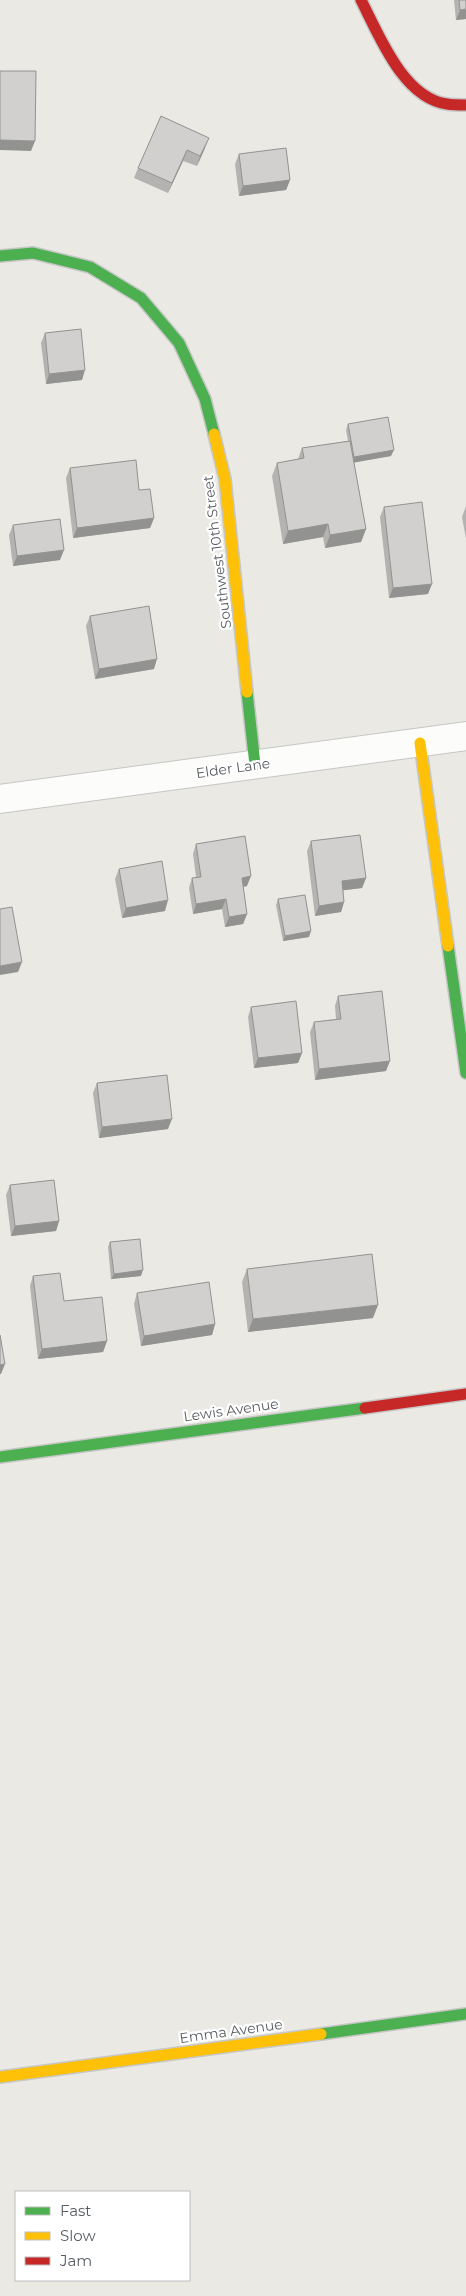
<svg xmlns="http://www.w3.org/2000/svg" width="466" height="2296" font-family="Montserrat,sans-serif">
<rect width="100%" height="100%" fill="#eae9e4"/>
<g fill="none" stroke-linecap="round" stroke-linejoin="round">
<defs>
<path id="street" d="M0,799L466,736"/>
<g id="fast">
<path d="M0,256L33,253L90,267L141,298L179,343L205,399L214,434"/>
<path d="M247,692L255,765"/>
<path d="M448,946L466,1073"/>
<path d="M0,1457L365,1408"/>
<path d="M321,2034L466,2014"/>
</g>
<g id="slow">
<path d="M214,434L225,479L247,692"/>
<path d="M420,743L448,946"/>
<path d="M0,2077L321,2034"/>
</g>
<g id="jam">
<path d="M361,0C379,35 403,98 447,104C453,105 460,105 466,105"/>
<path d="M365,1408L466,1394"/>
</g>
</defs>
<use href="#street" stroke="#c6c6c4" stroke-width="30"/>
<use href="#fast" stroke="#c6c7c6" stroke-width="14"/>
<use href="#slow" stroke="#c6c7c6" stroke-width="14"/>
<use href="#jam" stroke="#c6c7c6" stroke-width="14"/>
<use href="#street" stroke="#fcfcfb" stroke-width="28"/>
<use href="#fast" stroke="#4caf50" stroke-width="11"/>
<use href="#slow" stroke="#ffc107" stroke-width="11"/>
<use href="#jam" stroke="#c62828" stroke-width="11"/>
</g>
<g fill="#b4b3b1">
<path d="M454,0H466V19L456,20Z"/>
<path d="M161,116L205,148L197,166L183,161L168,193L134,178L138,168Z"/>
<path d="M239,154L290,180L286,190L239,196L235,164Z"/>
<path d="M45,333L82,380L46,384L41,343Z"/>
<path d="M348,424L391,456L354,462L366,529L361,542L325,548L323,537L283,544L272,476L277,463L298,459L302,448L348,441L346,430Z"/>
<path d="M70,468L139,490L154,518L150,528L73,538L66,478Z"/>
<path d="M466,506V539L462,517Z"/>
<path d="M384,507L428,594L389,598L380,517Z"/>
<path d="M13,525L60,560L13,566L9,535Z"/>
<path d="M90,616L154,669L95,679L86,626Z"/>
<path d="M311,841L366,878L362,888L343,890L344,902L341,912L315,916L307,851Z"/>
<path d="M196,844L247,886L243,887L247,914L243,924L225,927L222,909L193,914L189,888L192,878L196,877L193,854Z"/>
<path d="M119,869L165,911L122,918L115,879Z"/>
<path d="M278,899L309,937L283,941L276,905Z"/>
<path d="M338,996L386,1071L315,1080L310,1032L314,1022L336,1019L335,1006Z"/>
<path d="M251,1007L302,1053L298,1063L254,1068L248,1017Z"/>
<path d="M97,1083L168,1129L99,1138L93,1093Z"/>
<path d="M10,1185L59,1221L56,1231L11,1236L6,1195Z"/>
<path d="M110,1242L141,1276L111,1279L108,1247Z"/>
<path d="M247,1269L373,1318L248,1332L242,1282Z"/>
<path d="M33,1276L64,1301L107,1341L103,1352L38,1359L30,1286Z"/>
<path d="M137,1293L215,1324L212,1335L141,1346L134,1304Z"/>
</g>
<g fill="#929290">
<path d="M466,9V19L456,20L460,10Z"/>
<path d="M209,138L205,148L197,166L200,156Z"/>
<path d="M0,140L35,141L31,151L0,150Z"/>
<path d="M187,150L183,161L168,193L172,183Z"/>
<path d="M290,180L286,190L239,196L243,186Z"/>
<path d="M85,370L82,380L46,384L49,374Z"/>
<path d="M394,450L391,456L352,463L354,457Z"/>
<path d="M154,518L150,528L73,538L77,528Z"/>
<path d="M328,524L323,537L283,544L288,531Z"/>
<path d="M366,529L361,542L325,548L330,535Z"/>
<path d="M64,550L60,560L13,566L17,556Z"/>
<path d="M432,584L428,594L389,598L393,588Z"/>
<path d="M157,659L154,669L95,679L99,669Z"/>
<path d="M251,876L247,886L238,888L242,878Z"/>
<path d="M366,878L362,888L338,891L342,881Z"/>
<path d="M226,899L222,909L193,914L196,904Z"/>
<path d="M168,900L165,911L122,918L126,908Z"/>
<path d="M344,902L341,912L315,916L319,906Z"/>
<path d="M247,914L243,924L225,927L229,917Z"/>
<path d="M311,931L309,937L283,941L285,936Z"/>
<path d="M22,962L18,972L0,975V966Z"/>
<path d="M302,1053L298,1063L254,1068L258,1058Z"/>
<path d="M390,1061L386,1071L315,1080L319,1069Z"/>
<path d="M172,1119L168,1129L99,1138L102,1127Z"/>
<path d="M59,1221L56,1231L11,1236L15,1226Z"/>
<path d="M143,1270L141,1276L111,1279L114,1274Z"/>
<path d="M378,1305L373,1318L248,1332L253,1319Z"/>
<path d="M215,1324L212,1335L141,1346L144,1336Z"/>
<path d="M107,1341L103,1352L38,1359L42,1349Z"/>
<path d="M5,1364L1,1374H0V1365Z"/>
</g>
<g fill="#d1d0ce" stroke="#929290">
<path d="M459,0H466V9L460,10Z"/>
<path d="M0,71H36L35,141L0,140Z"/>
<path d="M161,116L209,138L200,156L187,150L172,183L138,168Z"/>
<path d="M286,148L290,180L243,186L239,154Z"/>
<path d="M81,329L85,370L49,374L45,333Z"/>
<path d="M388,417L394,450L354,457L348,424Z"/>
<path d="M350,441L366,529L330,535L328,524L288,531L277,463L304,458L302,448Z"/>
<path d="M136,460L139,490L150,489L154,518L77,528L70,468Z"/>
<path d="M422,502L432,584L393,588L384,507Z"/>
<path d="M60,519L64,550L17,556L13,525Z"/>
<path d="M149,606L157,659L99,669L90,616Z"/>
<path d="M360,835L366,878L342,881L344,902L319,906L311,841Z"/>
<path d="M245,836L251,876L242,878L247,914L229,917L226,899L196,904L192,878L201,877L196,844Z"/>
<path d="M162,861L168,900L126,908L119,869Z"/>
<path d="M305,895L311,931L285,936L278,899Z"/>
<path d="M12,907L22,962L0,966V909Z"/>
<path d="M382,991L390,1061L319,1069L314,1022L341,1019L338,996Z"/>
<path d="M296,1001L302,1053L258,1058L251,1007Z"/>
<path d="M167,1075L172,1119L102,1127L97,1083Z"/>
<path d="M54,1180L59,1221L15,1226L10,1185Z"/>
<path d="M140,1239L143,1270L114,1274L110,1242Z"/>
<path d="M372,1254L378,1305L253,1319L247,1269Z"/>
<path d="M60,1273L64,1301L102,1297L107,1341L42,1349L33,1276Z"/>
<path d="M209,1282L215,1324L144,1336L137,1293Z"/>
<path d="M0,1335L5,1364L0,1365Z"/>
</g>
<g text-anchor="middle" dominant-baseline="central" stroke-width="4.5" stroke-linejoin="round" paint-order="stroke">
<g font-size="14" fill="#595d62" stroke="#fff">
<text transform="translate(217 552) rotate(-97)">Southwest 10th Street</text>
<text transform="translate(233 768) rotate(-8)">Elder Lane</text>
<text transform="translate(231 1410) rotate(-8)">Lewis Avenue</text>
<text transform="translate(231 2031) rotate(-8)">Emma Avenue</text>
</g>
</g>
<rect x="15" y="2191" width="175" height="90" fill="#ffffff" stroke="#bdbec0"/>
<rect x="25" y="2207" width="25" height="8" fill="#4caf50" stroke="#bdbec0"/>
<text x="60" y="2216" font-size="15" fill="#595d62">Fast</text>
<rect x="25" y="2232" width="25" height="8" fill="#ffc107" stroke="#bdbec0"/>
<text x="60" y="2241" font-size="15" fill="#595d62">Slow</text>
<rect x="25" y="2257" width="25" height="8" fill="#c62828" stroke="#bdbec0"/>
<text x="60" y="2266" font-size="15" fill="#595d62">Jam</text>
</svg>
